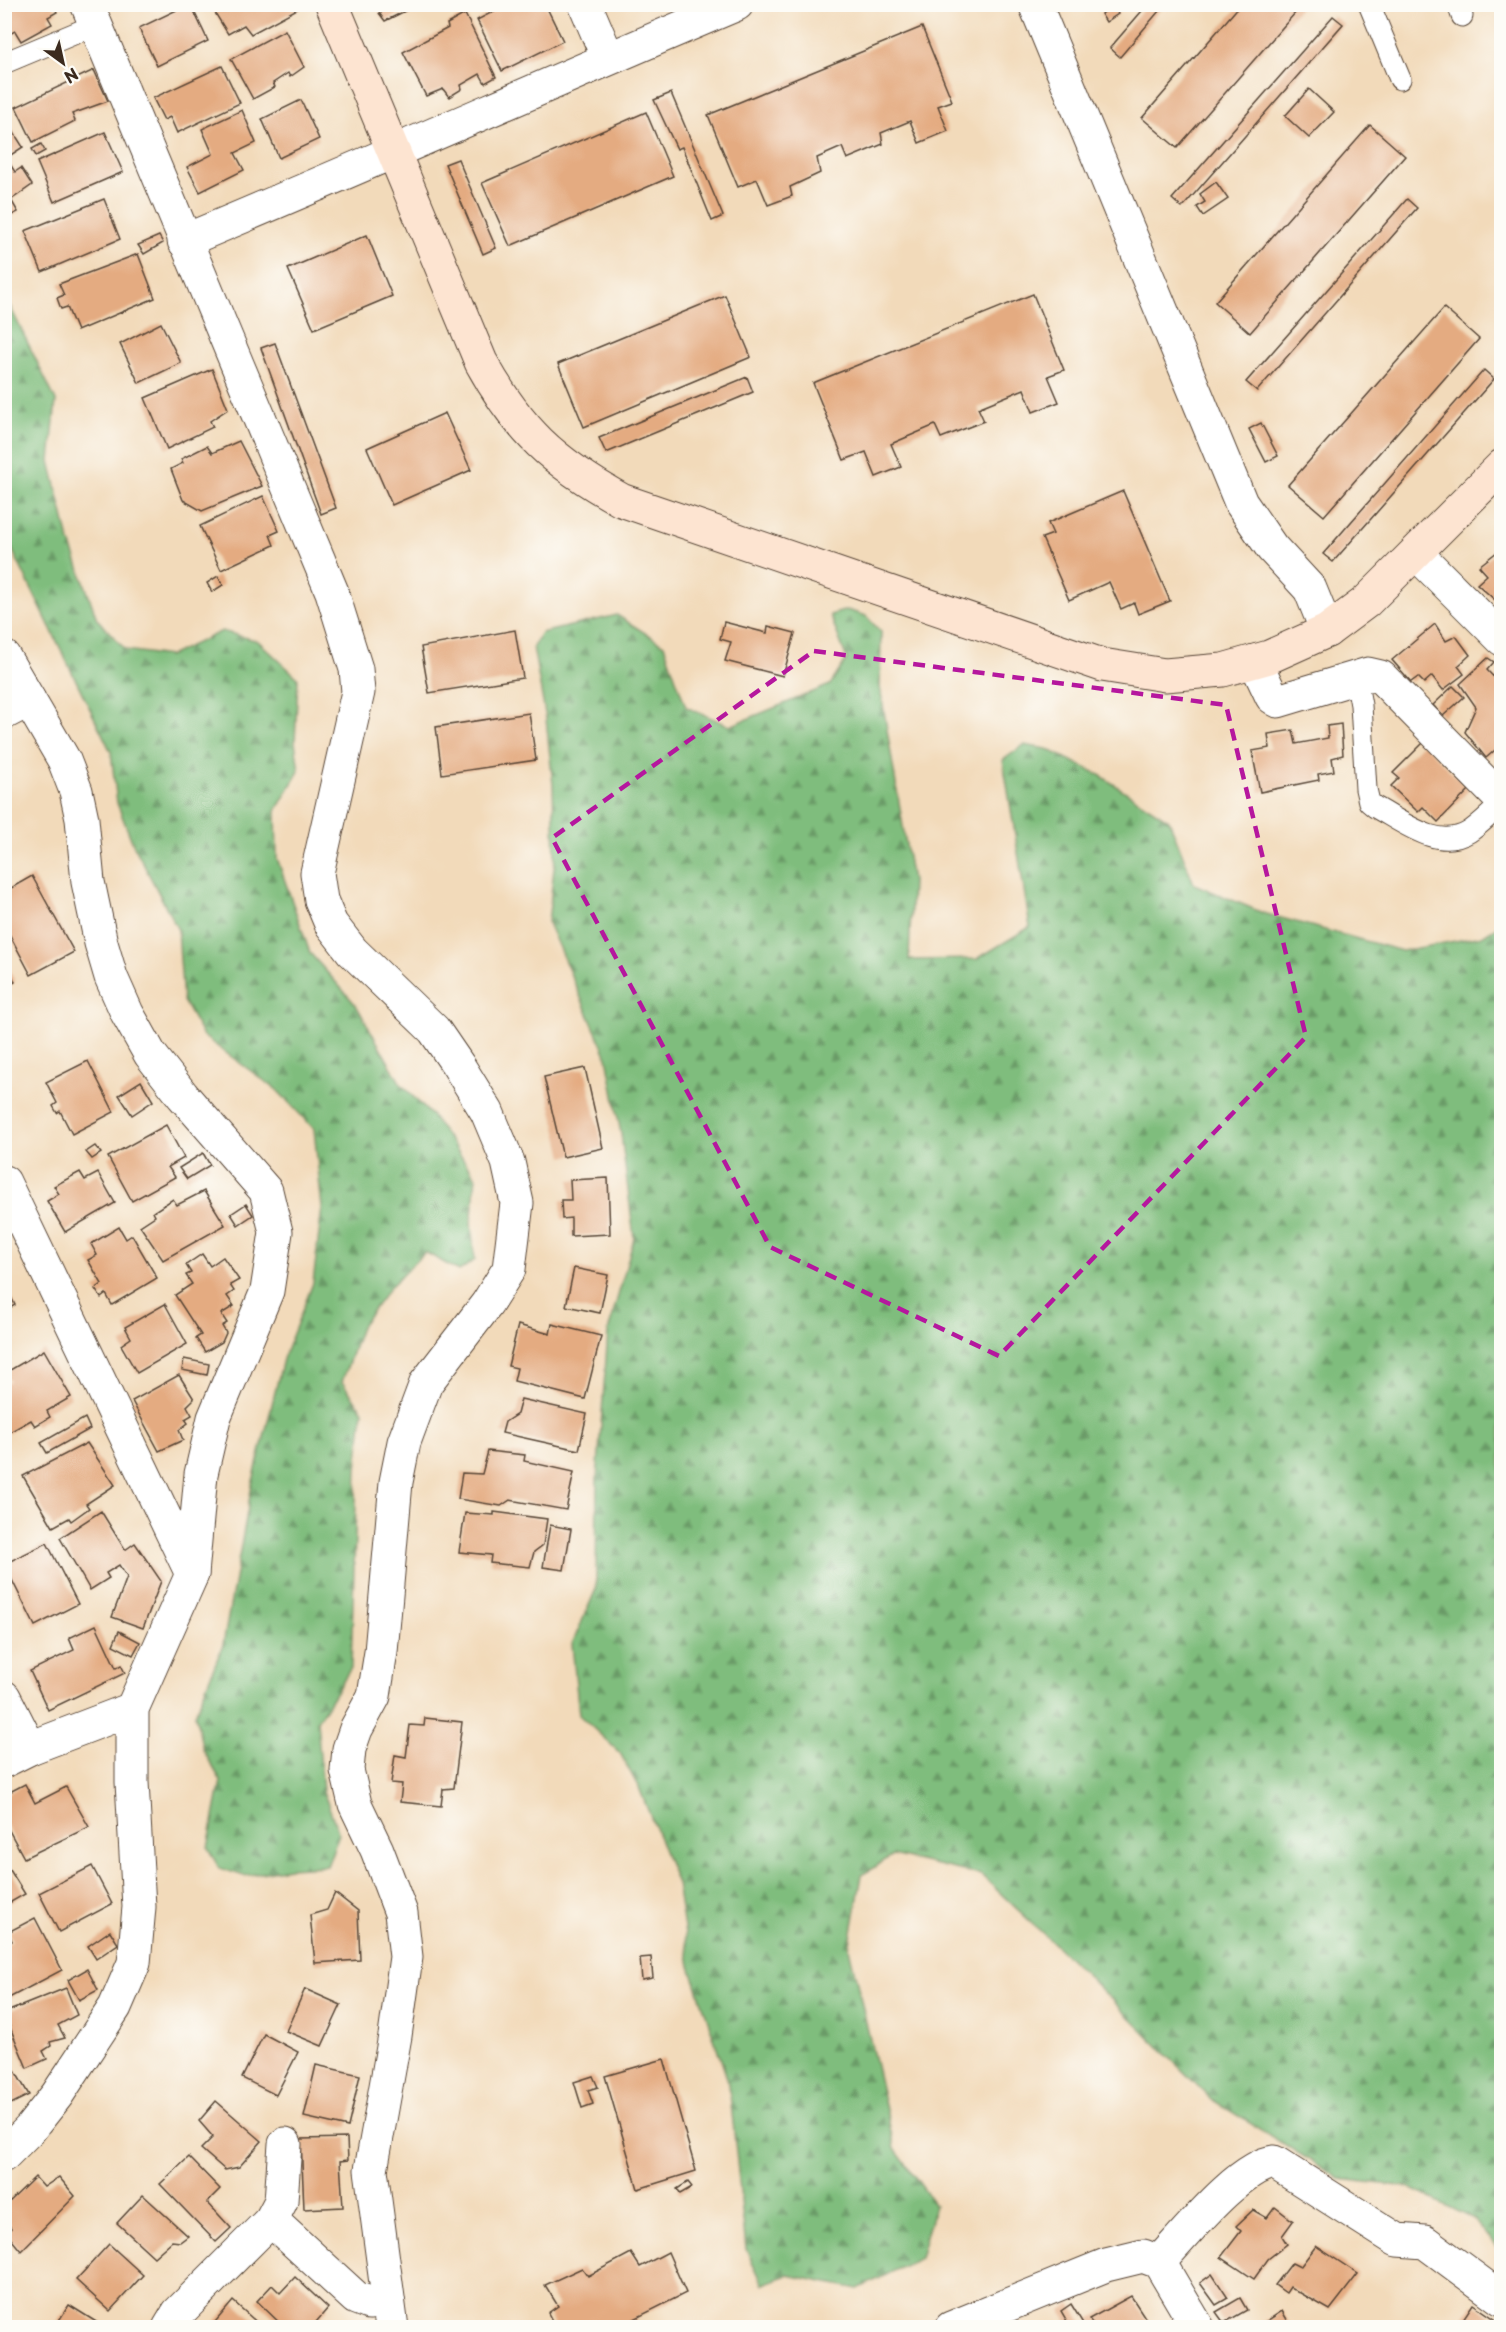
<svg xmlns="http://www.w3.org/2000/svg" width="1506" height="2332" font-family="'Playpen Sans',sans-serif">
<defs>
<pattern id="forest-firs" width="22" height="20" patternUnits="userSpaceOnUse" patternTransform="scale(1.5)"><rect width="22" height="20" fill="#7fbd7d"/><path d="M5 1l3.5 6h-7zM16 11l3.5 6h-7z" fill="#699a66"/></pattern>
</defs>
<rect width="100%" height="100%" fill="#fdfcf7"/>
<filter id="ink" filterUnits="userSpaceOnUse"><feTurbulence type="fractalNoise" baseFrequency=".0167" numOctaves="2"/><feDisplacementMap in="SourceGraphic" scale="12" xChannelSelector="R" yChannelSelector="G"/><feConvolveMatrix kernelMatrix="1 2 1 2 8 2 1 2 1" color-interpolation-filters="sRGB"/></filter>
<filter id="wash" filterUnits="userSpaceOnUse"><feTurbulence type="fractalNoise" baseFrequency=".008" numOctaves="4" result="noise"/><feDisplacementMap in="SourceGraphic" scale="24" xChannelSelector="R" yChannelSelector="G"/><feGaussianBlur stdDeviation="1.35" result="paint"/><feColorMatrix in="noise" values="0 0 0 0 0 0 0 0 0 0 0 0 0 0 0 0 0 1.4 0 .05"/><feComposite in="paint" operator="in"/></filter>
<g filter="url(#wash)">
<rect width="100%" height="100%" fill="#f2daba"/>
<g fill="url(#forest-firs)" stroke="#5d744e" stroke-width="1.5">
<path d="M5,296L56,401L50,461L68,536L97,619L126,650L169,656L222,631L258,641L298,678L295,742L299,771L276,811L277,858L310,953L356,1005L401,1084L432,1116L476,1177L471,1224L475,1260L459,1271L425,1252L392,1285L362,1324L342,1382L363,1411L357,1469L351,1668L317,1721L323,1791L339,1834L327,1866L289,1868L244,1876L219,1868L208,1848L221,1781L203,1750L195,1714L223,1645L252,1485L266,1429L283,1359L313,1283L322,1208L314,1129L277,1090L203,1036L183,1001L178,930L133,844L117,803L111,752L5,535Z"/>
<path d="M847,610L866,616L881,632L880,687L912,881L909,960L977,959L1030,927L1003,760L1024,745L1047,749L1098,774L1169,820L1194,884L1263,913L1402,951L1482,936L1501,924V2252L1474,2219L1408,2187L1340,2179L1211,2099L1085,1973L981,1875L893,1855L862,1875L849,1948L895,2149L935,2205L920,2258L858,2289L788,2275L763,2284L746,2249L729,2084L690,1966L677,1884L640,1790L620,1753L579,1715L572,1644L596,1589L597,1479L608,1332L634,1238L621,1134L607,1057L548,923L555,859L553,785L546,719L533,647L541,633L617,615L664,645L686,707L730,726L830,685L847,659L830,615Z"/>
</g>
<g id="blocks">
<g fill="#e4ab81">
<path d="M4,4H53L57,12L48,17L52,24L21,41L15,31L4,37Z"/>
<path d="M217,4H300L301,7L251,34L244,25L228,34L212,8Z"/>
<path d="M393,4H419L385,21L379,13Z"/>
<path d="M508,4H545L563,41L502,71L477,20Z"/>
<path d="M1148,4H1165L1120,57L1110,48Z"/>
<path d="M1241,4H1303L1177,148L1142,118Z"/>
<path d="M187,5H191L208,41L157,66L139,28Z"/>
<path d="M1114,6L1118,14L1106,22L1101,14Z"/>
<path d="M465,14L496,77L485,83L480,74L461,85L462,89L449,97L443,89L426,96L403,52L448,28L447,24Z"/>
<path d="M1333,16L1343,24L1182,208L1172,199Z"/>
<path d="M922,27L952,101L938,106L948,131L919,143L910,121L881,133L883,144L847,159L842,147L817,158L820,173L790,187L792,196L768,205L757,179L738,187L708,115Z"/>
<path d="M285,30L304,67L290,77L288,73L273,83L275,87L253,99L231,59Z"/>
<path d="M222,66L240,103L177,133L170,117L164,120L153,98Z"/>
<path d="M94,70L108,101L72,114L75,121L33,142L16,107Z"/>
<path d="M1309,89L1334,112L1309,138L1285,116Z"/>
<path d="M671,93L723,216L712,221L682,147L677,149L654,100Z"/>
<path d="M301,100L319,139L279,158L262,119Z"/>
<path d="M242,110L256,143L235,153L244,170L200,192L187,167L213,154L202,129Z"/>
<path d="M646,112L673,176L510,246L482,183Z"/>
<path d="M4,117L23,147L6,158L15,172L21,168L32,185L11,200L18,212L4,219Z"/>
<path d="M1370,125L1405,156L1250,333L1215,302Z"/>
<path d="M105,132L123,172L54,202L37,162Z"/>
<path d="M41,144L45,151L36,156L32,149Z"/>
<path d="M458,159L496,248L483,254L445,164Z"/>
<path d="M1216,182L1228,199L1203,216L1197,207L1205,202L1200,194Z"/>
<path d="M104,199L120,239L42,272L25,231Z"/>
<path d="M1407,199L1417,208L1257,391L1246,382Z"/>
<path d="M367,235L392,296L314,329L288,269Z"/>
<path d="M159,236L163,243L144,254L138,245Z"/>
<path d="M138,254L155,298L77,331L67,307L61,309L57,298L64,295L59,284Z"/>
<path d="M1033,294L1064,370L1048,376L1059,402L1033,412L1024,389L978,408L984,421L941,438L935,425L891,444L901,467L876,477L866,452L844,460L813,383Z"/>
<path d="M725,295L751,357L584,427L558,364Z"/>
<path d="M1444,308L1479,339L1324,516L1288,485Z"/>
<path d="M161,323L181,363L139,383L120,344Z"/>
<path d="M275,343L336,508L321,514L261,348Z"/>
<path d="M212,369L228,409L210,421L213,427L167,449L145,398Z"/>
<path d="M1484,370L1494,379L1333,562L1323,554Z"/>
<path d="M747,377L753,392L606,453L599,438Z"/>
<path d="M445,413L471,470L392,505L367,448Z"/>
<path d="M1261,423L1278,456L1266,462L1249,429Z"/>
<path d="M239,441L262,486L202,511L183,500L171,469L183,463L181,459L207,446L212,453Z"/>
<path d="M1123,491L1170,601L1138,614L1134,603L1121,609L1109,582L1069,600L1042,538L1053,534L1048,523Z"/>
<path d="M263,496L279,531L270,535L274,545L221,570L200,526Z"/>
<path d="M1502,548V606L1477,584L1487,575L1479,566Z"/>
<path d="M218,576L223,585L212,592L207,583Z"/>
<path d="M724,622L767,633L768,626L795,633L783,676L725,661L731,642L720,639Z"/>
<path d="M1435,624L1446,641L1456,636L1470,655L1458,666L1464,674L1443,690L1432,676L1424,683L1418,677L1411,682L1392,660Z"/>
<path d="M515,630L523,678L429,693L421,647Z"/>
<path d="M1488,658L1494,662L1487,670L1502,686V744L1486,758L1465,732L1476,707L1460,684Z"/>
<path d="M1453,686L1464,697L1443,716L1433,705Z"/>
<path d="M529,713L536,760L442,774L436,727Z"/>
<path d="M1341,724L1343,755L1332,758L1334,771L1318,774L1319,780L1260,792L1252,751L1270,748L1268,734L1293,730L1296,744L1328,738L1327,726Z"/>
<path d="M1423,743L1469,790L1438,822L1423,807L1418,812L1391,786L1399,778L1393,773Z"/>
<path d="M32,876L74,952L31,975L4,924V892Z"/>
<path d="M5,961L15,982L5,988Z"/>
<path d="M88,1061L114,1112L72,1134L60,1111L57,1113L53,1106L57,1103L46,1082Z"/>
<path d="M585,1068L603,1148L563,1157L544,1077Z"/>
<path d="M141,1081L153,1101L132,1115L119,1095Z"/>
<path d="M166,1125L184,1158L168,1167L175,1177L132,1201L108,1157Z"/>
<path d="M95,1146L101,1153L92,1159L86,1152Z"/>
<path d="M203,1153L210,1165L187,1179L179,1168Z"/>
<path d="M80,1172L85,1180L98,1173L115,1203L65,1232L47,1201L59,1194L54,1186Z"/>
<path d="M608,1178L610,1234L571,1236V1218L562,1219L561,1200H571L570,1180Z"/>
<path d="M204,1191L225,1225L163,1260L140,1226L155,1216L153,1212L173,1199L177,1205Z"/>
<path d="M246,1204L253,1215L238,1225L231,1214Z"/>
<path d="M119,1227L126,1239L132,1235L157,1278L112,1305L106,1294L101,1298L95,1289L102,1284L88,1260L97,1255L91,1244Z"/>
<path d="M202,1254L210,1266L223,1257L239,1280L230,1285L234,1291L227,1296L234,1306L221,1314L227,1323L222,1326L226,1333L222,1342L205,1352L196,1338L201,1335L175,1295L192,1284L186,1275L191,1273L186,1265Z"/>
<path d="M574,1268L608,1275L600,1313L566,1306Z"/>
<path d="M5,1285L15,1305L5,1311Z"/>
<path d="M165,1304L187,1344L137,1373L121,1345L131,1338L125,1327Z"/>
<path d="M552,1324L601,1336L585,1399L514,1381L517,1368L508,1366L518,1325L550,1334Z"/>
<path d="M44,1350L71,1397L47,1411L50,1417L35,1426L31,1420L8,1433L4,1427V1384L10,1381L5,1373Z"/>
<path d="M184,1359L209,1364L207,1375L182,1370Z"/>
<path d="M179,1375L194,1399L187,1406L192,1415L185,1419L188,1423L179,1430L183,1440L159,1451L132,1401Z"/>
<path d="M521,1399L587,1414L579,1450L502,1433L505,1422L517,1414Z"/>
<path d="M85,1418L90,1429L47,1453L41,1443Z"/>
<path d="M87,1443L115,1485L86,1504L89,1508L71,1521L69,1518L53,1527L23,1476Z"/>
<path d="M488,1451L525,1455L524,1461L574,1472L566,1510L510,1500L501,1506L458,1499L462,1473L482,1474Z"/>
<path d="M101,1511L125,1550L135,1543L161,1581L143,1628L112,1617L127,1577L119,1565L106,1573L109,1578L90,1590L60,1538Z"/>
<path d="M494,1512L547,1519L543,1545L534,1552L530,1567L490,1563L491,1555L459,1552L465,1513L494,1515Z"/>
<path d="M550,1525L571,1529L564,1570L543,1567Z"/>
<path d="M47,1543L78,1604L35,1626L4,1564Z"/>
<path d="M96,1625L116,1668L121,1665L125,1673L48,1710L30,1671L74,1650L69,1638Z"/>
<path d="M119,1631L140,1642L133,1655L113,1645Z"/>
<path d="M425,1718L462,1722L454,1788L443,1789L441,1806L400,1802L402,1784L391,1783L395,1755L406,1757L410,1725L424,1726Z"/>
<path d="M25,1784L35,1803L66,1787L89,1827L24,1858L4,1821V1795Z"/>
<path d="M92,1866L112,1904L59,1932L39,1893Z"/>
<path d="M10,1870L25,1894L4,1906V1873Z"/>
<path d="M335,1893L358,1911L360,1960L315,1963L310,1915L327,1910Z"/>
<path d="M35,1918L62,1970L9,1998L4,1991V1946L12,1941L8,1932Z"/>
<path d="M110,1931L118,1944L96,1959L88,1946Z"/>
<path d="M651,1957L653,1978L642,1980L640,1958Z"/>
<path d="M87,1969L98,1990L79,2000L68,1980Z"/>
<path d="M66,1988L77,2015L58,2025L65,2038L50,2042L51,2046L43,2051L47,2059L27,2068L4,2013Z"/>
<path d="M305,1989L341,2005L322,2046L286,2031Z"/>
<path d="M264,2034L298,2052L276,2095L242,2078Z"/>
<path d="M4,2052L29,2095L7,2106L5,2101V2096L8,2094L4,2091Z"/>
<path d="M664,2059L696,2171L638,2189L605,2076Z"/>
<path d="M316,2065L360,2075L348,2127L304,2117Z"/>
<path d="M593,2076L598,2087L588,2090L593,2104L582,2108L574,2082Z"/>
<path d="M216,2101L262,2141L239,2167L225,2170L201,2149L213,2137L199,2121Z"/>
<path d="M347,2138L348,2160L340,2161L343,2207L304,2209L301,2139Z"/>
<path d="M189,2157L220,2189L207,2202L231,2228L216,2242L160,2184Z"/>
<path d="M35,2177L44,2187L59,2177L75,2196L21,2251L7,2234L11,2228L4,2218V2207Z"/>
<path d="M688,2182L692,2187L680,2194L677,2189Z"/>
<path d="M143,2195L188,2236L180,2242L172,2241L154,2257L117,2223Z"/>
<path d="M1275,2207L1293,2221L1282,2236L1287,2244L1268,2259L1254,2279L1221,2257L1241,2231L1236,2226L1253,2210L1267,2218Z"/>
<path d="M109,2244L143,2275L110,2311L76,2280Z"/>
<path d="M1316,2246L1358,2274L1330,2310L1290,2287L1286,2293L1275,2285L1292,2263L1300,2267Z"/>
<path d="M668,2252L686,2293L634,2319L638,2328H556L548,2313L558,2306L545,2285L582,2268L588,2276L631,2253L640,2267Z"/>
<path d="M1212,2274L1228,2298L1216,2305L1200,2283Z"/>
<path d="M295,2277L328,2308L311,2328H285L257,2301L272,2285L280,2293Z"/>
<path d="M1131,2296L1152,2328H1090L1094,2325L1089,2319Z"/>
<path d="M1240,2298L1247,2310L1224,2323L1216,2312Z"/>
<path d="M233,2301L263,2328H210Z"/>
<path d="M1071,2304L1084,2325L1080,2328H1071L1061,2311Z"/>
<path d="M1473,2304L1502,2324V2328H1457Z"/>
<path d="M69,2305L101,2325L54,2328Z"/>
<path d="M1282,2311L1292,2328H1256Z"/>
</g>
</g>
</g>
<g filter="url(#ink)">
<use href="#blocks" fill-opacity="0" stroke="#564435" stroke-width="1.5"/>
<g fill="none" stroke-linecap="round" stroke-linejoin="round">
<defs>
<g id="lane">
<path d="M1369,4L1400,79"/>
<path d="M1458,4L1462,16"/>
<path d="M4,63L95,25"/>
<path d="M1356,678L1361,705L1366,789L1369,802L1375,807C1403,822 1438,851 1469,832C1481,824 1491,813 1502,804"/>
</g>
<g id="street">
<path d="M87,4L332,592L356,669L358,692L317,873L321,900L331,924L352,951L434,1030L458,1065L487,1112L508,1162L517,1203L509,1269L487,1304L426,1383L404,1442L396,1482L381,1652L374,1696L356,1729L349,1749L347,1770L355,1804L377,1850L401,1913L406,1957L395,2036L371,2170L392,2328"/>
<path d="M585,4L608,58"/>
<path d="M1035,4L1241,503L1272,548L1310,589L1327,631"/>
<path d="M184,241C369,164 552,82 737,4"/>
<path d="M1416,553L1502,639"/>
<path d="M4,657L64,760L76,791L82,819L88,882L101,943L111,977L127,1013L150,1054L183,1096L266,1191L276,1232L267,1291L214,1418L201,1474L192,1574L132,1709V1782L139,1907L134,1963L115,2007L57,2095L30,2129L4,2155"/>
<path d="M1255,661L1272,697L1278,701L1368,674L1381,677L1502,800"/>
<path d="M4,713L29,700"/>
<path d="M4,1182L192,1574"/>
<path d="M4,1697L30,1748"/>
<path d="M4,1761L30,1748L132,1709"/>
<path d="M271,2220L356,2298L369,2303L388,2301"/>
<path d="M1159,2262C1184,2236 1239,2166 1274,2162L1397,2240L1425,2242L1502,2299"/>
<path d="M169,2328L178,2313L271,2220L281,2201L285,2144"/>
<path d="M951,2328L1106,2265L1143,2256L1159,2262L1198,2328"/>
</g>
<path id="secondary" d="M332,4L481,362C519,431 553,462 621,500L1102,665L1165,675L1223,670L1269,657L1327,631L1366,602L1502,466"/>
</defs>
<use href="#lane" stroke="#564435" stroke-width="23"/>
<use href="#street" stroke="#564435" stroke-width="35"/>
<use href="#secondary" stroke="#564435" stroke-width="35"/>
<use href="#lane" stroke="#fff" stroke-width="21"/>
<use href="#street" stroke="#fff" stroke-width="33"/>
<use href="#secondary" stroke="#fde4d1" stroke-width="33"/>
</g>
</g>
<path fill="none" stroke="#b5179e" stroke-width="4.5" stroke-dasharray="12 8" stroke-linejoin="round" d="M814,651L1226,705L1306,1037L999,1356L770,1247L552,838Z"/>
<rect width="1506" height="2332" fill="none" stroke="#fdfcf7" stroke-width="24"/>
<g transform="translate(63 63) rotate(147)" stroke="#fdfcf7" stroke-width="4.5" paint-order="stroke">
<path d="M0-4.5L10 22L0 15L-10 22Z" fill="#3b2a1e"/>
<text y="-9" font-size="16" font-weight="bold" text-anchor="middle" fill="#3b2a1e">N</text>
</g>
</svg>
